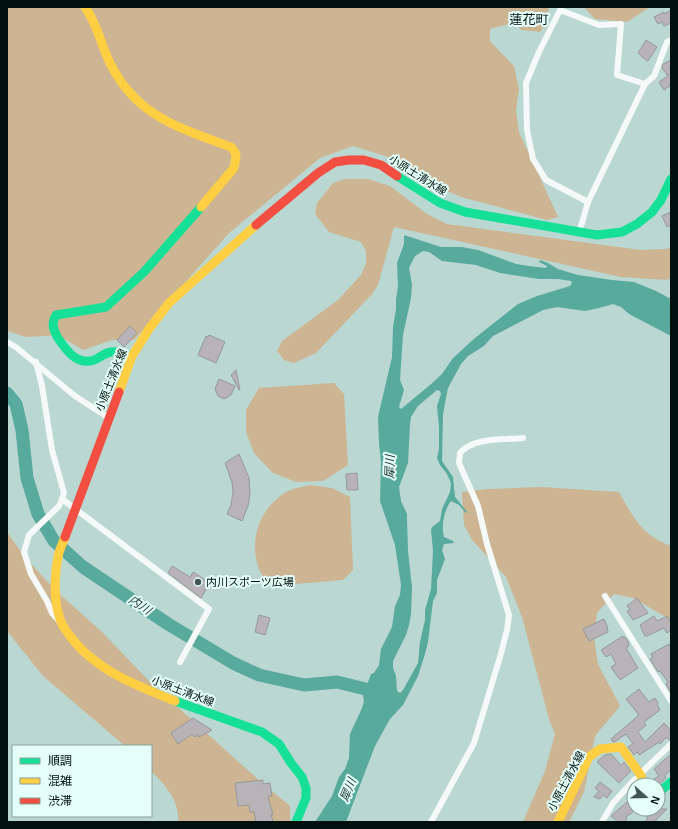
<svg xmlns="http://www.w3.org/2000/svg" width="678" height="829" font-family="Arial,'Noto Sans JP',sans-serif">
<rect width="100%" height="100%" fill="#bad7d1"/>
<g fill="#cdb593">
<path d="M7,7H549L546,23L540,32L522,30L513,23L490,29V41L514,66L519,89L516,111L519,132L558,217L547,220L461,197L440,188L395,159L353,146L320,158L229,233L134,340H112L83,350L58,335L26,337L7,331Z"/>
<path d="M584,7H650L627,22L595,19Z"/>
<path d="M345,179H368L390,186L427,214L447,224L641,250L666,249L671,247V278L666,280L621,277L394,227L378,285L372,294L316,353L294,363L284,360L277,351L282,341L338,300L361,275L366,263V251L361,242L329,232L315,214L317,203L333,183Z"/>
<path d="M334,383L344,394L348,465L323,481L296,482L273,473L254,453L246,432V410L259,388Z"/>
<path d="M310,485L332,488L350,497L353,570L343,580L272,586C268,581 261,575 259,569C248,540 260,508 286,492C293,488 303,487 310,485Z"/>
<path d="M542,487L619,492C634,518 641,535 671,546V620L633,598L614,594L597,613L594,637L598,664L620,706L595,736L584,792L569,822H523L545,771L555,734L549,719L522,617L506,577L472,540L464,525L462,492L488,489Z"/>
<path d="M7,532L24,556L56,591L101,631L152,684L261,782L290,806V822H178C180,801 165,785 151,771V746H125L43,676L7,631Z"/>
</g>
<path fill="#58aa9c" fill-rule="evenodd" d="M404,235L441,247H462L478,250L516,264L529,266L546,268L547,266L539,262L540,260L548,263L558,269L578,275L612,280L634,282L656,291L671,299V336L629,314L621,307L613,304L599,308L585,311L557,307L543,310L493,336L484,346L468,356L461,364L448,388L445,403L443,415L442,461L453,477L455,497L468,513L465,512L459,505L451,501C444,510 441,526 444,537L453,541L454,543L444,544L442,550L445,559L437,580V593L433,601L428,642L425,654L418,676L403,705L390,719L375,746L346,822H315L332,796L339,777L345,769L349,758L350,734L362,708L364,701L363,696L371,674L374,673L379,665L381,649L392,627L395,606L400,595L401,585L395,545L380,501L381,463L379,443L378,417L392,357L393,327L396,309V300L398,286L397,263L404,244ZM423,251L429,252L442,261L476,265L500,273L539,279H558L571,281L572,283L570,286L537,296L518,304L475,338L453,358L442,374L430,385L401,409L399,407L404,390L400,380L403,335L411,298L412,285L409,268L415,256ZM437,390L440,391L441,394L437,406L439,427V449L437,458L440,465L447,474L451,483L450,492L442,509L440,521L432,527L431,530L433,551L431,589L425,610V620L420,642L418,663L403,690L400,693L397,691L396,676L393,668V661L406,635L409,625L411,614L412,587L408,551L407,519V514L401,501L399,487L408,463L410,424L411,417L418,406Z"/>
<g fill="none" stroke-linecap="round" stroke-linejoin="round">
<path stroke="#58aa9c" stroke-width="13" d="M7,393L16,404L22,430L27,478L38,514L54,541L83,567L168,624L233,663L259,675L304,685L337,682L382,693"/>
</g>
<g fill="#b8b3b6" stroke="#959999">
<path d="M671,10V23L664,26L662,22L658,24L654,17L664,12V14Z"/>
<path d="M646,40L657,47L648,61L642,57L638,53Z"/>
<path d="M671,60V85L664,90L659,82L668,76L662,68L663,64Z"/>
<path d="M671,212V225L667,227L662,216Z"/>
<path d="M130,326L137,333L124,347L117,340Z"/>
<path d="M209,335L225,342L216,363L198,355L206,336L208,337Z"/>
<path d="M236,370L240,390H239L231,375Z"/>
<path d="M219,379L235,386L231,395L224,399L218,396L215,389Z"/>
<path d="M239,454L249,478L250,495L248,506L242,521L227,514L231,505L233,492L232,482L225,463Z"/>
<path d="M357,473L358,490H347L346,474Z"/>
<path d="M172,566L190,577L193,572L210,583L201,598L168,573Z"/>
<path d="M637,598L648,613L633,620L627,611L630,610L627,606Z"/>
<path d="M259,615L270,618L265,635L255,632Z"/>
<path d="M654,616L657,621L667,616L671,623V630L667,633L664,628L647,636H645L640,625Z"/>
<path d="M604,619L607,626L608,632L589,641L583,629Z"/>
<path d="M623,636V638L625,637L629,643L628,644L629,646L626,648L638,668L620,680L611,667L616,664L611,654L606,657L601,650Z"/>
<path d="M669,644L671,648V693L666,684L668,682L660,671L658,672L650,659L653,657L651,654Z"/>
<path d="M639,689L649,702L655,698L658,703L657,704L660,710L644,722L646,725L638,732L645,742L664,723L671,730V740H669L667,737L660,744L659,742L639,755L637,752L634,755L628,747L633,744L626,734L616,741L613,742L611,739L639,715L626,699Z"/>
<path d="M193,718L212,730L199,737L198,735L195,737L192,734L178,744L171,733Z"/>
<path d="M611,754L621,765L624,762L631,771L619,783L597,762L605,755Z"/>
<path d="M671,754V770L665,775L666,778L658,785L654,779L659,776L654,769Z"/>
<path d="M263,780V784L270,783L272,796H268L273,815H271L273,821L270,822H256L254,812H250L249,805L238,806L235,783Z"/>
<path d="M600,782L612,791L607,798L603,795L600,799L594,797L599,791L595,788Z"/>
<path d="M634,801V811L626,817L627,819L624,822H618L611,816L627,802L628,804Z"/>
<path d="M641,809H667L654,822H644L648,818Z"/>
</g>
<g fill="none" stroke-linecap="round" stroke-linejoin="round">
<g stroke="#f5f9f8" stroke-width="6">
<path d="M588,202L546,180L533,159L527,130L526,83L539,52L560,10L599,25L621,24L617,75L645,84"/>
<path d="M579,233L588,202L645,84L654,76L667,42L671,40"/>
<path d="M7,342L17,348L75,396L109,418"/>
<path d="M36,362L42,386L52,450L64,493L61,502L59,506L29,535L24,552L31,574L47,601L52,613L61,623"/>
<path d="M62,499L209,609L180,662"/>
<path d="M605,596L671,701"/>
<path d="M640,774L671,744"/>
<path d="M431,822L474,743L500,657L507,630L509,615L487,544L478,506L459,463L460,453C474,437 503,440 523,438"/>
<path d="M602,822L613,803L635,779L643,780"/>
</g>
<g stroke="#16e098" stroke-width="9">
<path d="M397,176L440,203L465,212L597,235L622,232L637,224L652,212L661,200L671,179"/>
<path d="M132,356C125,354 118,351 111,352C104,353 100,358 94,360C77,366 66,350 58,338C53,329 51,324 56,315L106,307L144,272L201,207"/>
<path d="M175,701L262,732L279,744L291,763L302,777L306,788V798L296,822"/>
<path d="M658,793L671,782"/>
</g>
<g stroke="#ffcf43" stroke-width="9">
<path d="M85,7C97,23 101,45 110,63C136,116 179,128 231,147L235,152L236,157L234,168L201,207"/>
<path d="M119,392L132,356L149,329L169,303L256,225"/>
<path d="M65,537C63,543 59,550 58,557C54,578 53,606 63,626C65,629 68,633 70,636C95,670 137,686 175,701"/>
<path d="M558,822L589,757L600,749L621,747L640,774L645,785"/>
</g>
<g stroke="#f24e42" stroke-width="9">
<path d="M256,225L318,173L335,162L349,160H364L381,165L397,176"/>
<path d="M65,537L119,392"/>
</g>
</g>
<circle fill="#415651" stroke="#e4fff8" stroke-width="1.5" cx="198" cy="582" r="4"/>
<g text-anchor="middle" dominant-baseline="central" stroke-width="4" stroke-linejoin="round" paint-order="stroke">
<g font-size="11" fill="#00100c" stroke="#e4fff8">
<text transform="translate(418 175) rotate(32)">小原土清水線</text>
<text transform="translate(111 380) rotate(-68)">小原土清水線</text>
<text transform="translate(183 691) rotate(21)">小原土清水線</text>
<text transform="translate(566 781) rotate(-62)">小原土清水線</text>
</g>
<g font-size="11" fill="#00100c" stroke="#e4fff8" text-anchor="start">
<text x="206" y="582">内川スポーツ広場</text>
</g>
<g font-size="12" font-style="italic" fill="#1e3530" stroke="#e4fff8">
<text transform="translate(390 467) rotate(-89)">犀川</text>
<text transform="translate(140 605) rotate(34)">内川</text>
<text transform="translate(348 790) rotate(-68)">犀川</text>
</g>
<g font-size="13" fill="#00100c" stroke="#e4fff8">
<text x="529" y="19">蓮花町</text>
</g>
</g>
<rect width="678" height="829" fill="none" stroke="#00100c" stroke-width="16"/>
<rect x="12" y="745" width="140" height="72" fill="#e4fff8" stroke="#899f9a"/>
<rect x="20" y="758" width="20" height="6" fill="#16e098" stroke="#899f9a"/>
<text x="48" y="765" font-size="12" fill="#00100c">順調</text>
<rect x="20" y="778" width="20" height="6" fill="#ffcf43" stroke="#899f9a"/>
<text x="48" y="785" font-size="12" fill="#00100c">混雑</text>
<rect x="20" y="798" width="20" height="6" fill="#f24e42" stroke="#899f9a"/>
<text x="48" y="805" font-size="12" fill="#00100c">渋滞</text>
<g transform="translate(646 797) rotate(110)"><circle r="19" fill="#e4fff8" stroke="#899f9a"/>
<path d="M0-3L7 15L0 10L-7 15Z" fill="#415651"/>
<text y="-6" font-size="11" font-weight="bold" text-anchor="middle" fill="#00100c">N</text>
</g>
</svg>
